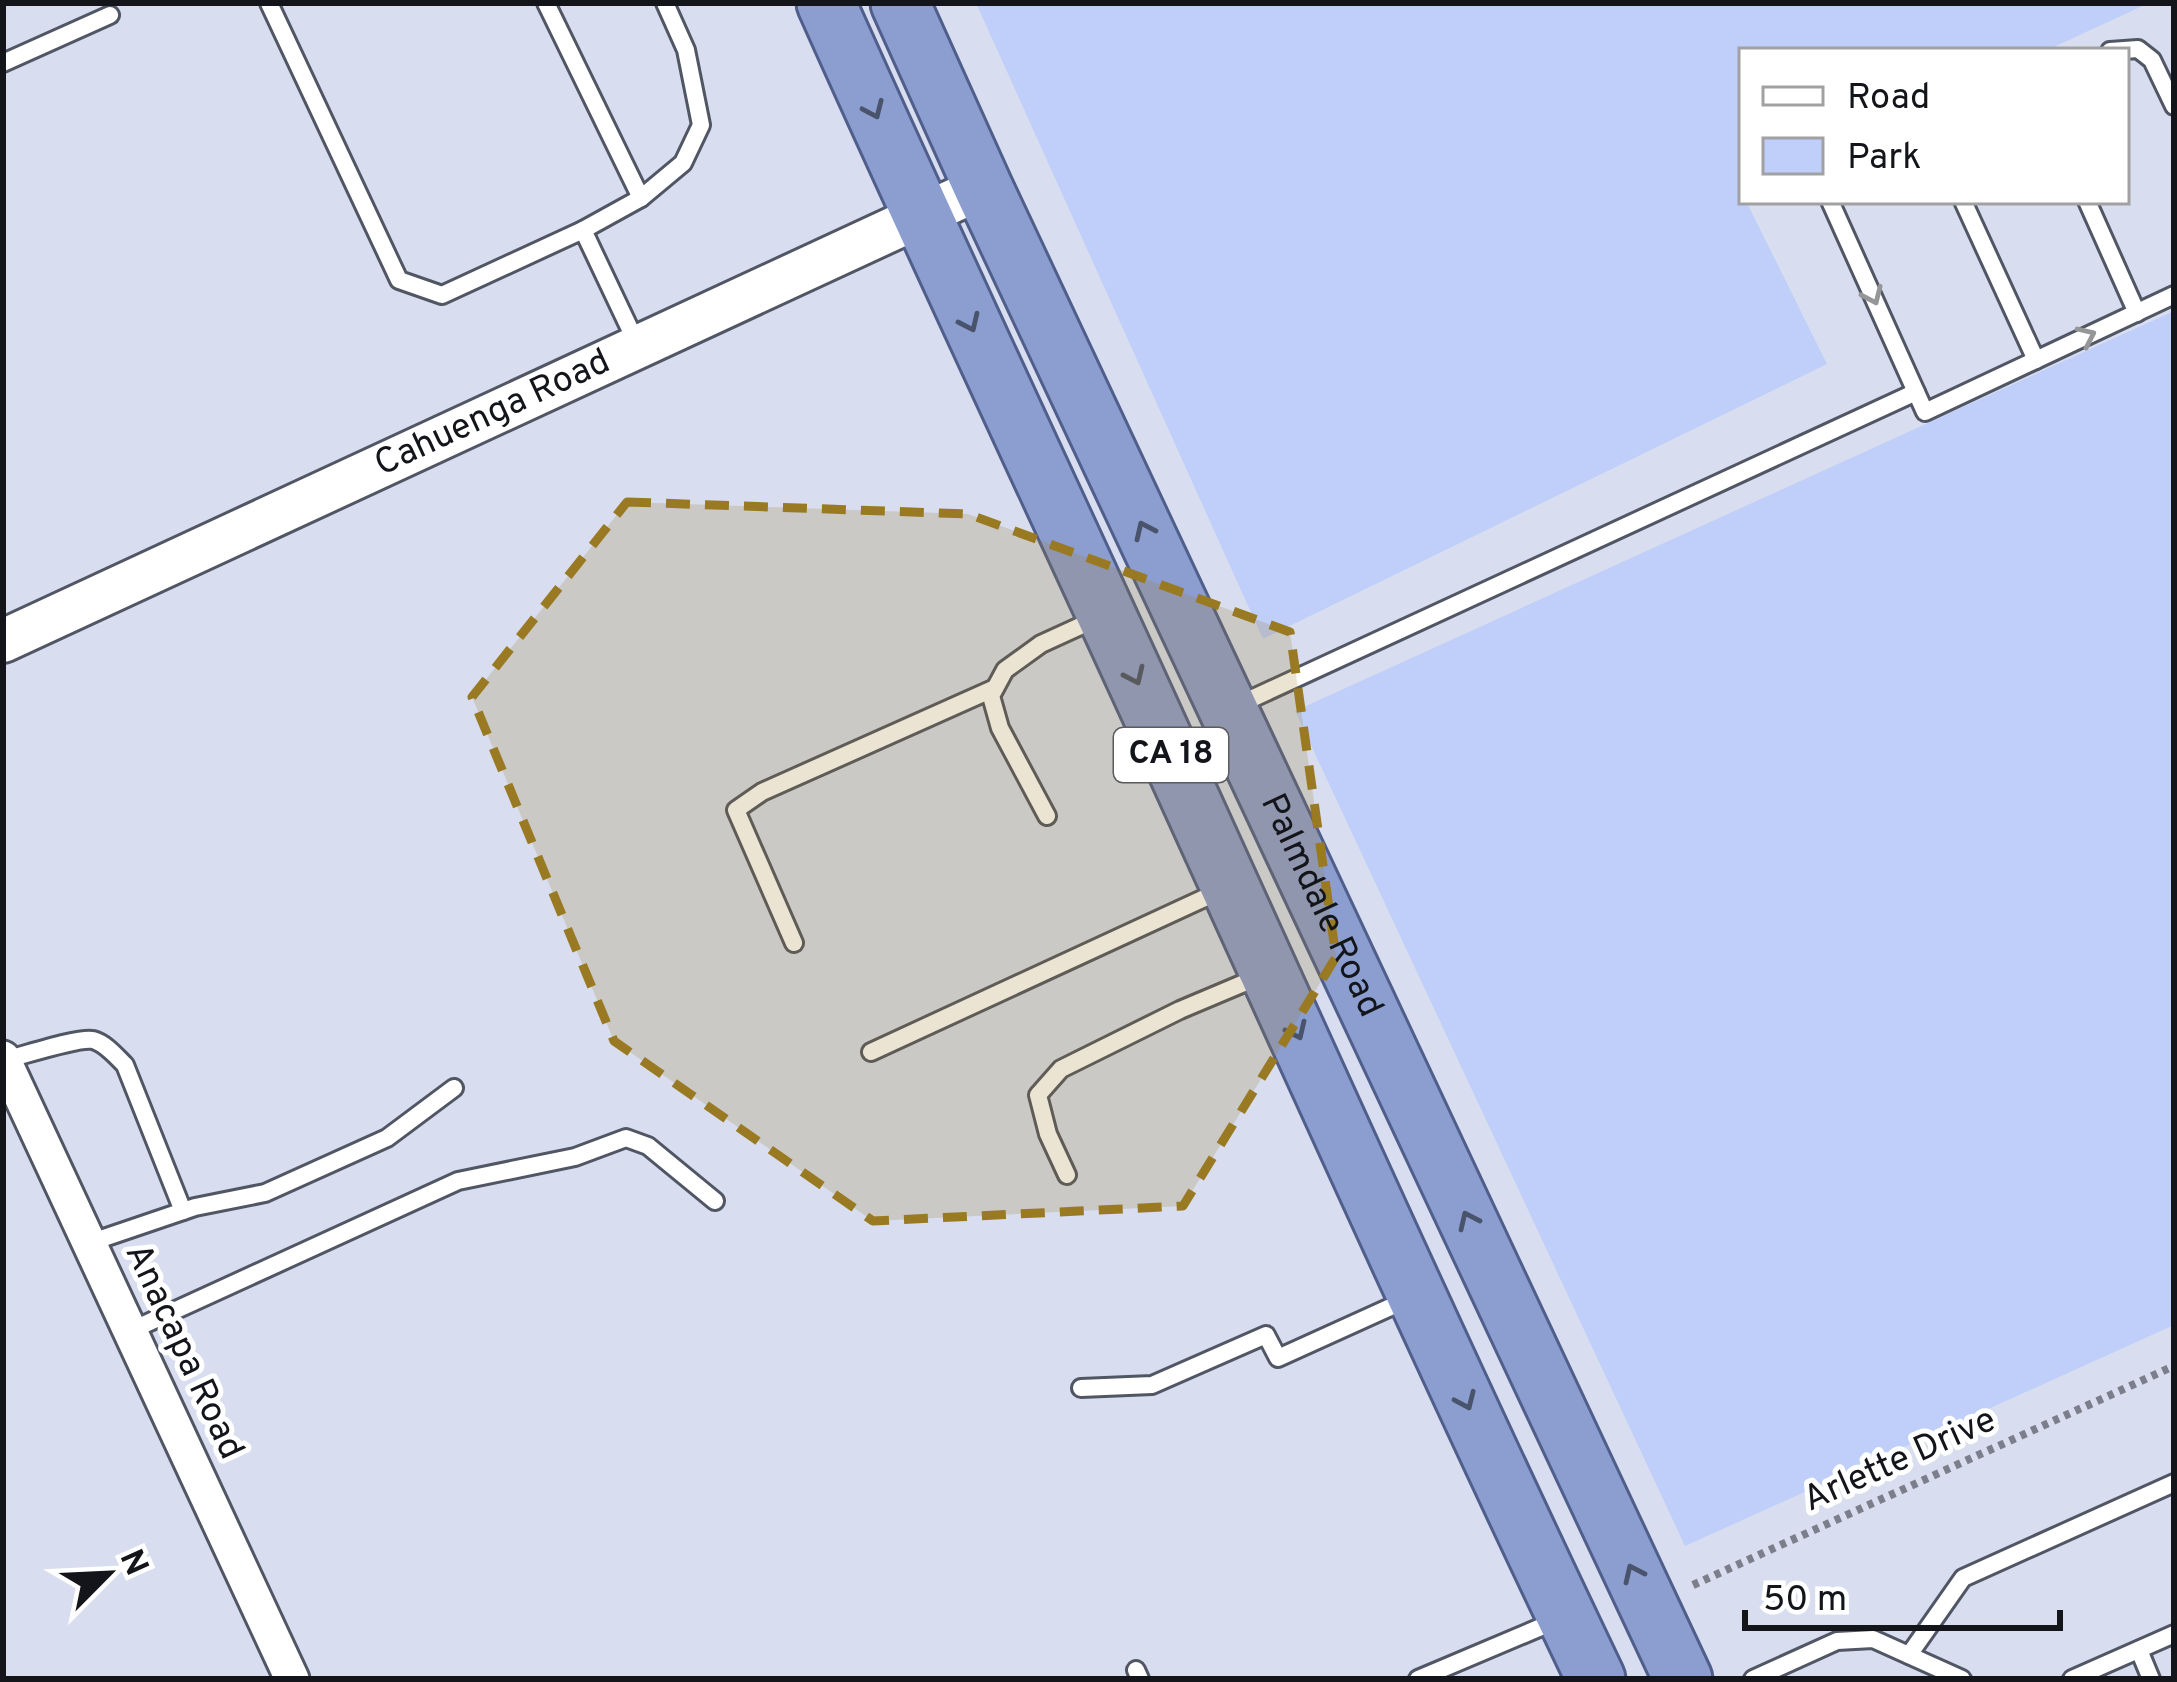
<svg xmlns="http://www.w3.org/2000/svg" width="2177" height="1682" font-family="Overpass,sans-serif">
<rect width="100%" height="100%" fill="#d8deef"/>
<g fill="#bfcff9">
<path d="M976,3H2149L2045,51H1742V201H1746L1827,364L1263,639Z"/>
<path d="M2174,311V1325L1685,1546L1295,711Z"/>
</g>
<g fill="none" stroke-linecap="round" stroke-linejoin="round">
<defs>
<g id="service">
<path d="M269,3L399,280L442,295L583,230L638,346"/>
<path d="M546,3L641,198"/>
<path d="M2110,51L2138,49L2152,60L2174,106"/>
<path d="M3,63L110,15"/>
<path d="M1830,201L1925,412L2174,295"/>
<path d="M1963,201L2036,360"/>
<path d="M2087,201L2137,313"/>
<path d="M583,230L641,198L683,163L701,125L686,50L665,3"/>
<path d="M1236,706L1916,392"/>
<path d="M1047,816L1000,728L991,696L1005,670L1041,644L1100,617"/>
<path d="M794,943L736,810L762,792L995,688"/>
<path d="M871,1052L1224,889"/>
<path d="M4,1060C22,1056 78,1037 93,1040C105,1043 116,1056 125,1065L183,1211"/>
<path d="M1067,1175L1048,1134L1038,1095L1061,1069L1180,1010L1263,975"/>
<path d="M89,1243L195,1207L265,1193L387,1138L454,1088"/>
<path d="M130,1331L458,1181L575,1157L626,1138L648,1146L715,1201"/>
<path d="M1081,1388L1152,1385L1266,1335L1278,1358L1406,1300"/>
<path d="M2139,1650L2151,1679"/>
<path d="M1909,1655L1963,1578L2174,1483"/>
<path d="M1136,1670L1140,1679"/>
<path d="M1418,1679L1560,1619"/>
<path d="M1753,1679L1837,1641L1873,1639L1962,1679"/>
<path d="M2072,1679L2174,1634"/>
</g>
<path id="minor" d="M3,1058L292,1679"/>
<g id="tertiary">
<path id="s1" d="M3,641L983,187"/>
</g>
<g id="trunk">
<path d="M826,3C933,243 1045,480 1154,719C1300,1040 1444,1361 1596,1679"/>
<path id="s2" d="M900,3L983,187L1683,1679"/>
</g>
</defs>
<use href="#service" stroke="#515664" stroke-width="22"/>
<use href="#minor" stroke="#515664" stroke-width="39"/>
<use href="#tertiary" stroke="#515664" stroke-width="48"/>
<use href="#trunk" stroke="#4f5e8a" stroke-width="63"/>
<path stroke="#7b7f8b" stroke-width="8" stroke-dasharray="6 6" stroke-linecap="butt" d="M1693,1585L2174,1366"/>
<use href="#service" stroke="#fff" stroke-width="16"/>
<use href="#minor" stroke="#fff" stroke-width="33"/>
<use href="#tertiary" stroke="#fff" stroke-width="42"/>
<use href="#trunk" stroke="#8c9ed0" stroke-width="57"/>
</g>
<defs><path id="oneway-chevron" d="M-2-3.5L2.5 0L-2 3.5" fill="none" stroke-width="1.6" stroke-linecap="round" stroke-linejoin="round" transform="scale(3)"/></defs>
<g stroke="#49536c">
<use href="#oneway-chevron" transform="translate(874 110) rotate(66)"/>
<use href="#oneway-chevron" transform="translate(970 323) rotate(65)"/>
<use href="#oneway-chevron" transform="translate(1144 530) rotate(-115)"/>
<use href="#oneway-chevron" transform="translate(1135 676) rotate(65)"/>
<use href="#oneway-chevron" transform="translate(1297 1031) rotate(65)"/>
<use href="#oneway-chevron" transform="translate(1468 1220) rotate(-115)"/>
<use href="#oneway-chevron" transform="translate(1466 1401) rotate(66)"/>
<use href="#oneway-chevron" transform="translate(1633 1573) rotate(-115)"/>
</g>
<g stroke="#959698">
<use href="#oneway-chevron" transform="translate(1873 296) rotate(66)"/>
<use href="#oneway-chevron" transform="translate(2087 336) rotate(-25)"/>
</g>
<path fill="#997a23" fill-opacity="0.2" stroke="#997a23" stroke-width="9" stroke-dasharray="24 15" stroke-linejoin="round" d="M627,502L968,514L1290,632L1336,957L1183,1206L873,1221L614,1041L472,697Z"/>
<g text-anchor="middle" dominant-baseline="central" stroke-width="10" stroke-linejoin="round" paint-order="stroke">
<rect fill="#fff" stroke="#5a5b5f" stroke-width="3" x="1114" y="728" width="114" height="54" rx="9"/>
<g font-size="33" font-weight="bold" fill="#13151b">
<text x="1171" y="755">CA 18</text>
</g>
<g font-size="36" fill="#13151b" stroke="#fff">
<text stroke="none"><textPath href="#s1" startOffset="540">Cahuenga Road</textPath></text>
<text stroke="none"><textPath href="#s2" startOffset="996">Palmdale Road</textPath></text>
<text transform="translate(183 1352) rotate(65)">Anacapa Road</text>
<text transform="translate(1900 1461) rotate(-24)">Arlette Drive</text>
</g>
</g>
<rect width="2177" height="1682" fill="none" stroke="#13151b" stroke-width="12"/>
<rect x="1739" y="48" width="390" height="156" fill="#ffffff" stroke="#a1a1a4" stroke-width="3"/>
<rect x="1763" y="87" width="60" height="18" fill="#ffffff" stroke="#a1a1a4" stroke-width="3"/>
<text x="1847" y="108" font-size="36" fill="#13151b">Road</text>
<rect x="1763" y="138" width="60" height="36" fill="#bfcff9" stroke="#a1a1a4" stroke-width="3"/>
<text x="1847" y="168" font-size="36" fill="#13151b">Park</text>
<g transform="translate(108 1574) rotate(66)" stroke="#ffffff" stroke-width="9" paint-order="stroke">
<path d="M0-9L21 45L0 30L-21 45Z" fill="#13151b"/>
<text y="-18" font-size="33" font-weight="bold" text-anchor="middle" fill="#13151b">N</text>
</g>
<path d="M1745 1610v18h315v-18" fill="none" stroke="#13151b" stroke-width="6"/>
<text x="1763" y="1610" font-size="36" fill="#13151b" stroke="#ffffff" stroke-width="9" paint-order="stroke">50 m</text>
</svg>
